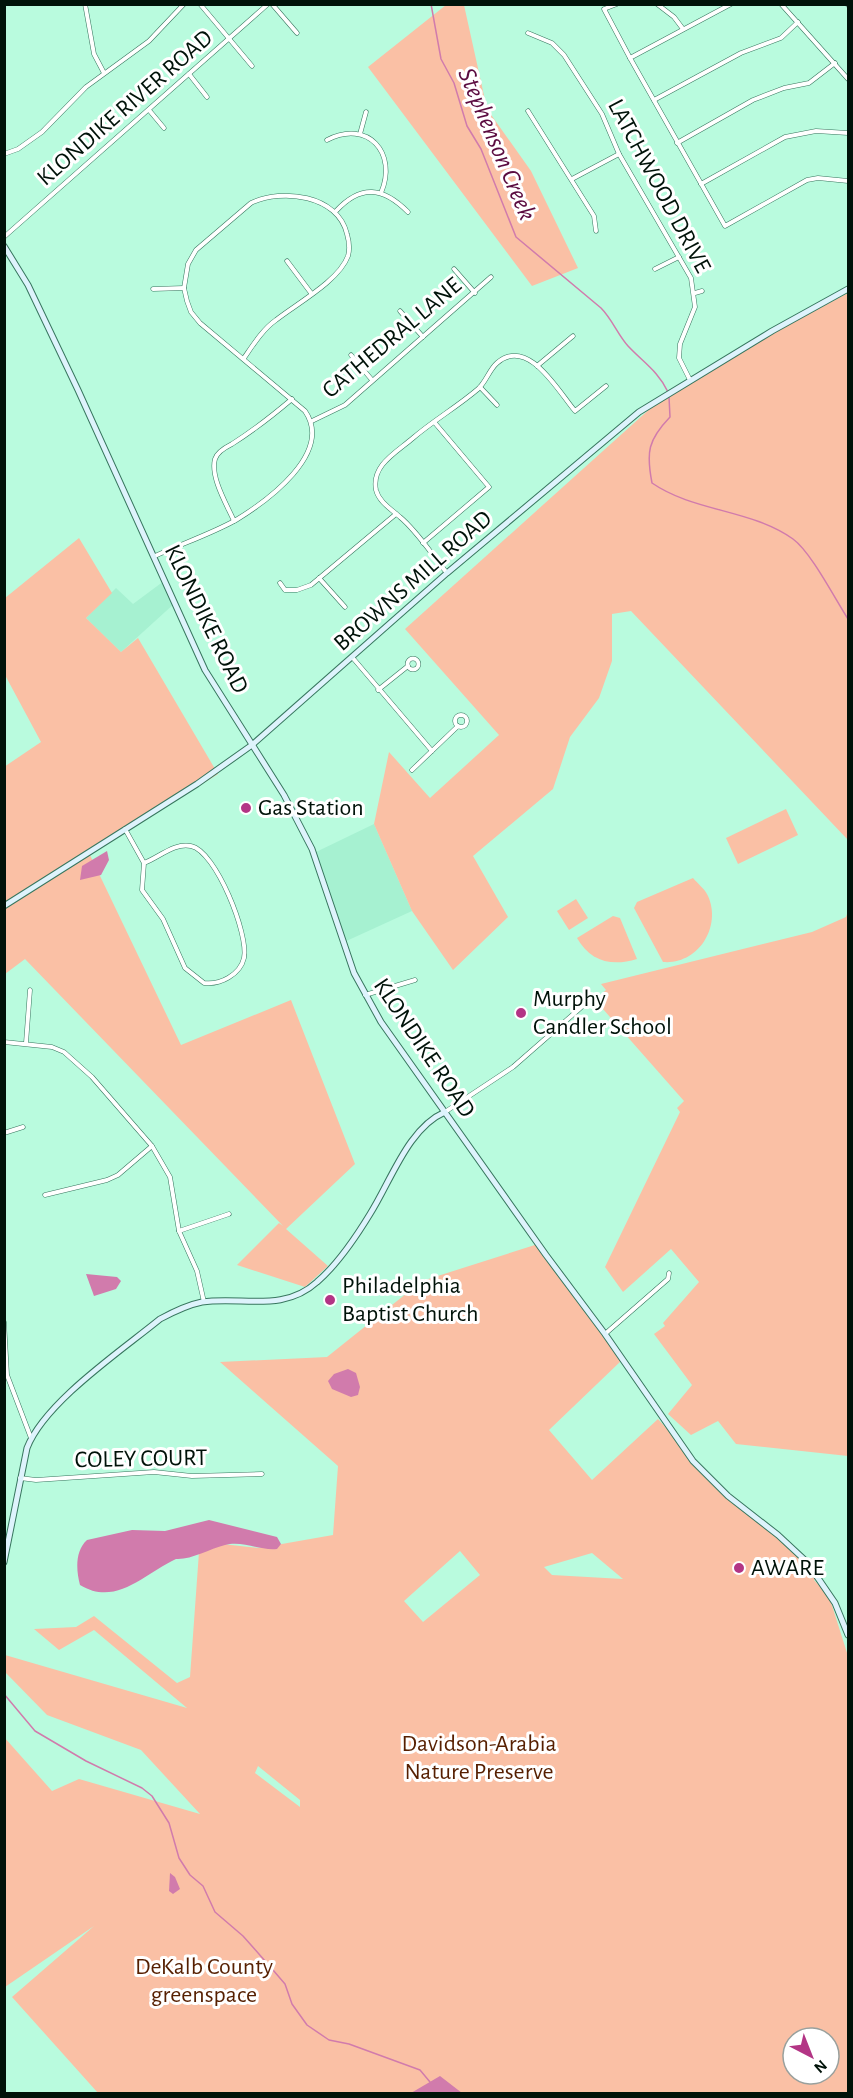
<svg xmlns="http://www.w3.org/2000/svg" width="853" height="2098" font-family="'Alegreya Sans',sans-serif">
<rect width="100%" height="100%" fill="#b9fbde"/>
<g fill="#a6f1d1">
<path d="M164,581L176,602L121,652L86,618L116,588L133,604Z"/>
<path d="M374,824L412,911L342,943L328,903L316,852Z"/>
</g>
<g fill="#fac0a5" fill-rule="evenodd">
<path d="M446,5H464L487,109L531,171L578,268L532,286L368,67Z"/>
<path d="M848,293V840L631,611L612,614V661L599,698L570,737L553,789L473,856L508,917L453,970L412,911L374,824L389,752L430,798L499,735L405,629L663,397L754,343Z"/>
<path d="M79,538L112,593L86,618L121,652L138,638L218,774L90,855L181,1045L291,1000L355,1164L286,1229L328,1266L305,1287L237,1265L279,1223L283,1226L25,959L5,974L4,767L41,742L5,675V598Z"/>
<path d="M786,809L798,835L738,864L726,838Z"/>
<path d="M693,878C698,884 705,889 708,896C722,927 698,965 663,962L634,908L637,902Z"/>
<path d="M576,899L588,918L569,930L557,911Z"/>
<path d="M848,911V1456L736,1444L718,1421L691,1435L668,1414L692,1385L654,1334L665,1326L663,1323L699,1282L671,1249L623,1292L605,1267L680,1112L677,1108L684,1101L595,1000L606,990L601,984L812,932L846,917Z"/>
<path d="M613,916L620,918L637,959C611,967 590,961 577,938Z"/>
<path d="M538,1244L621,1361L549,1430L592,1480L658,1419L724,1492L783,1538L818,1579L814,1580L829,1596L848,1656V2093H98L12,1997L94,1926L5,1987L4,1737L52,1791L79,1779L200,1814L141,1750L47,1715L5,1672V1655L187,1708L94,1630L59,1650L34,1629L76,1627L94,1616L177,1683L190,1677L199,1552L222,1544L259,1548L333,1535L338,1466L220,1362L327,1357L422,1281ZM460,1551L480,1575L423,1622L404,1601ZM592,1553L623,1579L552,1575L544,1567ZM258,1766L300,1800V1807L255,1773ZM793,2038H829V2074H793Z"/>
</g>
<g fill="#d17bac">
<path d="M107,851L109,860L101,875L80,880L82,866Z"/>
<path d="M86,1274L117,1277L121,1281L116,1289L94,1296Z"/>
<path d="M348,1369L356,1373L360,1387L358,1395L351,1397L332,1389L328,1381L334,1374Z"/>
<path d="M209,1520L277,1537L281,1544L277,1549C260,1551 242,1540 225,1545C209,1549 191,1560 176,1559C144,1574 116,1607 80,1585C76,1570 75,1551 87,1540L132,1530L165,1531Z"/>
<path d="M170,1873L175,1877L180,1889L173,1894L169,1891Z"/>
<path d="M440,2076L462,2093H411Z"/>
</g>
<g fill="none" stroke-linecap="round" stroke-linejoin="round">
<g stroke="#d17bac" stroke-width="1.5">
<path d="M431,4L441,59L454,83L467,126L481,149L516,237L601,308C612,319 618,335 628,346C643,362 659,372 668,392"/>
<path d="M669,397L670,417C648,440 646,452 652,483C694,512 751,509 793,539C811,552 835,599 848,619"/>
<path d="M4,1694L35,1731L86,1761L142,1788L152,1796L169,1823L179,1858L190,1875L203,1886L215,1912L243,1936L273,1970L285,1984L292,2004L307,2025L329,2040L349,2044L420,2070L430,2082"/>
</g>
<defs>
<g id="street">
<path d="M85,4L94,54L104,73"/>
<path d="M200,4L252,66"/>
<path d="M272,4L297,33"/>
<path d="M617,4L604,9L630,58"/>
<path d="M657,4L674,17L683,29"/>
<path d="M731,4L630,58L725,226L807,180L818,178L848,181"/>
<path d="M781,4L848,79"/>
<path d="M848,4V5"/>
<path d="M528,33L552,43L564,55L602,114L619,154L691,278L695,307L680,344L679,358L690,380"/>
<path d="M189,74L207,97"/>
<path d="M654,100L741,53L781,38L798,22"/>
<path d="M149,110L164,128"/>
<path d="M528,111L594,216L596,231"/>
<path d="M360,134L366,112"/>
<path d="M327,140C368,119 398,153 381,193"/>
<path d="M677,143L753,100L784,88L809,83L835,63"/>
<path d="M4,154L18,149L42,132L86,87L149,41L184,4"/>
<path d="M572,179L619,154"/>
<path d="M701,184L785,137L816,131L848,133"/>
<path d="M336,211C361,184 383,187 408,212"/>
<path d="M4,237L268,4"/>
<path d="M287,261L311,293"/>
<path d="M454,269L475,293"/>
<path d="M655,269L679,257"/>
<path d="M153,289L184,288"/>
<path d="M695,293L702,291"/>
<path d="M400,311L423,337"/>
<path d="M351,355L372,380"/>
<path d="M537,366L573,336"/>
<path d="M480,387L497,405"/>
<path d="M312,421L345,405L491,277"/>
<path d="M234,521C227,505 210,477 215,459C217,452 226,447 232,444C254,430 272,416 292,399"/>
<path d="M423,543L489,487L435,423"/>
<path d="M155,556C181,544 211,534 236,520C267,501 334,453 305,411L200,323L191,312L187,301L184,288L188,264L196,250L251,203C282,188 338,195 347,234C349,241 350,249 348,256C339,281 296,304 276,320C263,329 253,345 244,358"/>
<path d="M447,573C432,555 418,532 400,517C391,509 379,502 376,490C371,465 397,452 413,438C434,420 457,407 478,389C486,382 489,370 497,363C528,336 558,391 575,411L606,386"/>
<path d="M319,578L345,607"/>
<path d="M280,583L285,590H297L311,585L396,514"/>
<path d="M352,657L432,751"/>
<circle cx="413" cy="664" r="5.5"/>
<path d="M378,690L408,666"/>
<circle cx="461" cy="721" r="6"/>
<path d="M412,770L458,726"/>
<path d="M125,829L144,863L142,890L163,919L185,968L204,983C220,985 240,975 244,958C249,935 216,851 191,846C175,842 158,858 144,863"/>
<path d="M365,995L415,980"/>
<path d="M4,1042L52,1047L64,1052L92,1077L152,1146L170,1177L179,1231L197,1271L204,1302"/>
<path d="M26,1043L30,990"/>
<path d="M445,1112L513,1067L593,997"/>
<path d="M4,1133L23,1127"/>
<path d="M45,1195L107,1180L118,1175L152,1146"/>
<path d="M179,1231L229,1214"/>
<path d="M4,1322L7,1375L31,1438"/>
<path d="M605,1334L668,1279L669,1273"/>
<path d="M20,1478L36,1480L154,1472L192,1476L262,1474"/>
</g>
<g id="secondary">
<path d="M4,246L28,285L78,390L205,670L284,795L312,849L354,973L381,1022L546,1255L605,1334L693,1461L728,1496L778,1535L807,1562L835,1603L848,1635"/>
<path d="M4,906L197,784L252,745L447,573L639,412L772,331L848,289"/>
<path d="M4,1562L27,1448C45,1402 121,1351 160,1319C173,1312 187,1305 202,1302C242,1296 283,1313 317,1282C338,1264 356,1237 370,1214C391,1181 408,1128 445,1112"/>
</g>
</defs>
<use href="#street" stroke="#37765e" stroke-width="5"/>
<use href="#secondary" stroke="#37765e" stroke-width="7"/>
<use href="#street" stroke="#fff" stroke-width="4"/>
<use href="#secondary" stroke="#def3fc" stroke-width="5"/>
</g>
<g fill="#b33585" stroke="#fff" stroke-width="2">
<circle cx="246" cy="808" r="6"/>
<circle cx="521" cy="1013" r="6"/>
<circle cx="330" cy="1300" r="6"/>
<circle cx="739" cy="1568" r="6"/>
</g>
<g text-anchor="middle" dominant-baseline="central" stroke-width="6" stroke-linejoin="round" paint-order="stroke">
<g font-size="24" fill="#001209" stroke="#fff">
<text transform="translate(125 108) rotate(-41)">KLONDIKE RIVER ROAD</text>
<text transform="translate(659 186) rotate(62)">LATCHWOOD DRIVE</text>
<text transform="translate(392 338) rotate(-40)">CATHEDRAL LANE</text>
<text transform="translate(413 581) rotate(-41)">BROWNS MILL ROAD</text>
<text transform="translate(206 619) rotate(64)">KLONDIKE ROAD</text>
<text transform="translate(424 1048) rotate(56)">KLONDIKE ROAD</text>
<text transform="translate(141 1459) rotate(-1)">COLEY COURT</text>
</g>
<g font-size="24" fill="#001209" stroke="#fff" text-anchor="start">
<text x="258" y="808">Gas Station</text>
<text x="533" y="999">Murphy<tspan x="533" dy="28">Candler School</tspan></text>
<text x="342" y="1286">Philadelphia<tspan x="342" dy="28">Baptist Church</tspan></text>
<text x="751" y="1568">AWARE</text>
</g>
<g font-size="24" fill="#561f00" stroke="#fff">
<text x="479" y="1744">Davidson-Arabia<tspan x="479" dy="28">Nature Preserve</tspan></text>
<text x="204" y="1967">DeKalb County<tspan x="204" dy="28">greenspace</tspan></text>
</g>
<g font-size="26" font-style="italic" fill="#5b0c40" stroke="#fff">
<text transform="translate(497 144) rotate(67)">Stephenson Creek</text>
</g>
</g>
<rect width="853" height="2098" fill="none" stroke="#001209" stroke-width="12"/>
<g transform="translate(811 2056) rotate(138)"><circle r="28" fill="#ffffff" stroke="#99a09d" stroke-width="1.5"/>
<path d="M0-4.5L10 22L0 15L-10 22Z" fill="#b33585"/>
<text y="-9" font-size="16" font-weight="bold" text-anchor="middle" fill="#001209">N</text>
</g>
</svg>
